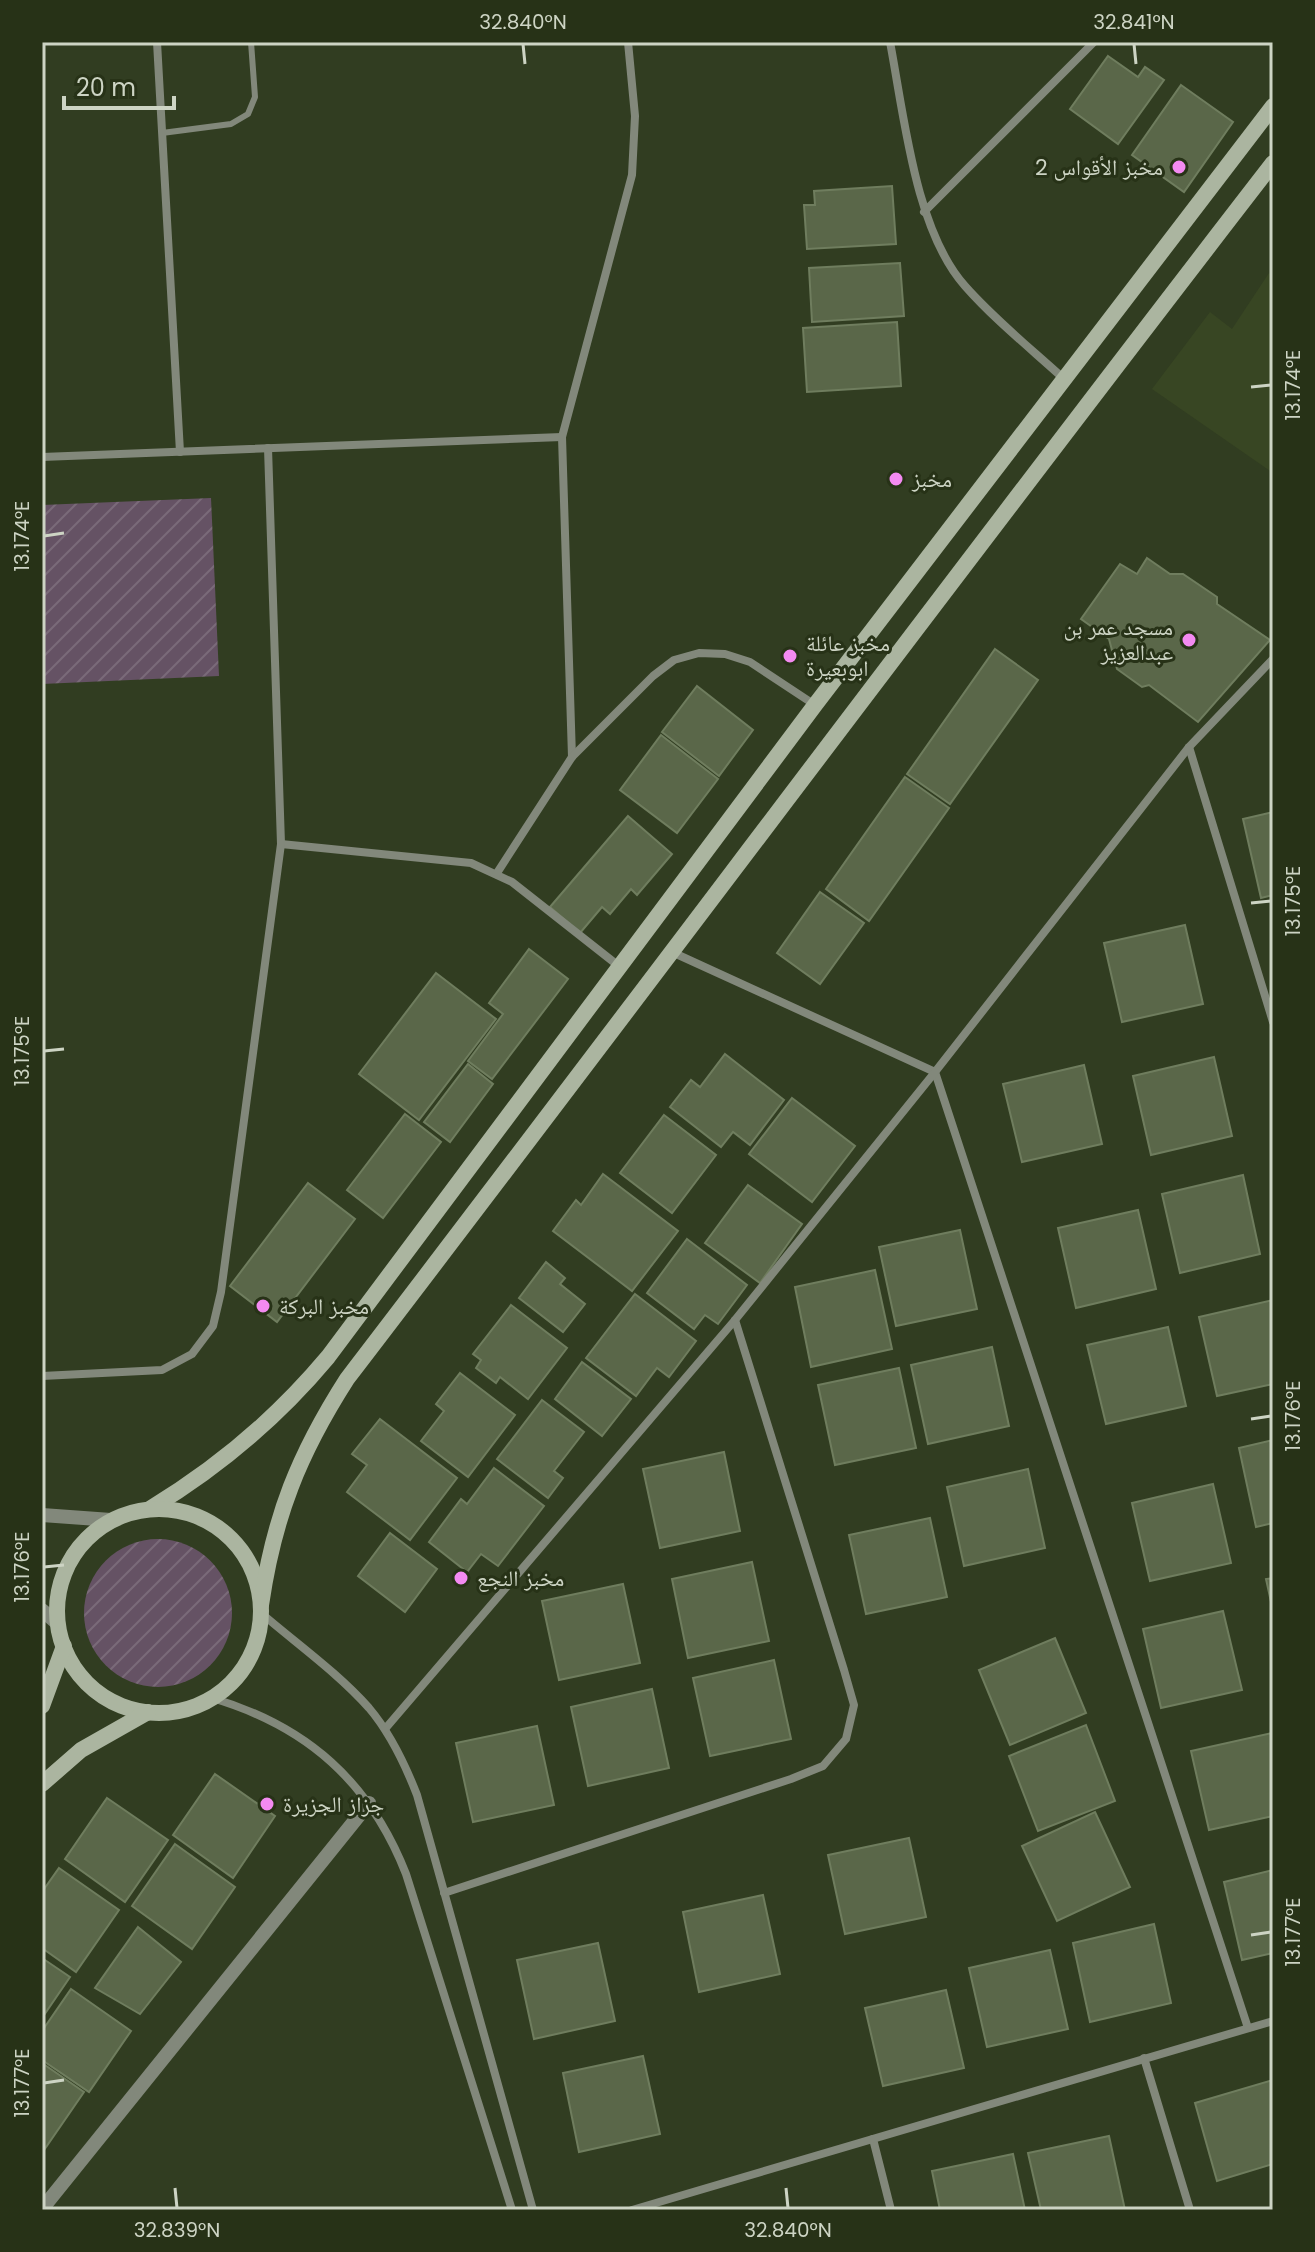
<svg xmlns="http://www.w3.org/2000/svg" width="1315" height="2252" font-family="Poppins,'Noto Naskh Arabic',sans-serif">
<defs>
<pattern id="garden-furrows" width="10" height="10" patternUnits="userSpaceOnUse" patternTransform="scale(2)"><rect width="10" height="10" fill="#655264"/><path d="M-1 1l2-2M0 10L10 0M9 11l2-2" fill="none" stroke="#7a6a79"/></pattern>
</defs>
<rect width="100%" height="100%" fill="#313d21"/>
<path fill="#384623" d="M1269,273L1273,276V473L1152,389L1210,312L1232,329Z"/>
<g fill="url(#garden-furrows)">
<path d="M211,498L219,676L42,684V505Z"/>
<circle cx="158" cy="1613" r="74"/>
</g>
<g fill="#5a6749" stroke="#6f7d5e" stroke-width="2">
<path d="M1108,56L1138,77L1145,67L1164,80L1118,144L1070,109Z"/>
<path d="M1181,85L1233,122L1184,192L1132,155Z"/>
<path d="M892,186L896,244L807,249L804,205H815L814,191Z"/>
<path d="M900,263L904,316L812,322L809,268Z"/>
<path d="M897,322L901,386L807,392L803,328Z"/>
<path d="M1147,558L1170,574H1183L1217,597V604L1270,640L1198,722L1149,685L1142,687L1117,669L1109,639L1081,619L1120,564L1137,574Z"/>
<path d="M995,649L1038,680L950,804L907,774Z"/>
<path d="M697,686L753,730L719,776L662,732Z"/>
<path d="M661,735L718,779L677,833L620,790Z"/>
<path d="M905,777L949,808L869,921L826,889Z"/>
<path d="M1273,812V895L1261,898L1243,819Z"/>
<path d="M628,816L672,854L637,895L631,889L610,914L602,907L580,933L550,907Z"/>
<path d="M820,892L864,923L820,984L777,953Z"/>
<path d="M1185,925L1203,1004L1122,1022L1104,943Z"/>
<path d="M529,949L568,979L492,1079L468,1061L503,1014L489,1003Z"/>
<path d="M436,973L496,1019L419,1120L359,1074Z"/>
<path d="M725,1054L784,1100L750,1145L733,1132L721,1147L670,1107L691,1080L700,1087Z"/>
<path d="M1214,1057L1232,1136L1151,1155L1133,1076Z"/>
<path d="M468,1064L493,1084L450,1142L424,1122Z"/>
<path d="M1084,1065L1102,1144L1022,1162L1003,1084Z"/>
<path d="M792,1098L855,1146L812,1202L749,1154Z"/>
<path d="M405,1114L441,1142L383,1218L347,1190Z"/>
<path d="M664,1115L716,1155L672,1213L620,1173Z"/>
<path d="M603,1174L678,1231L632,1291L553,1231L576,1200L581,1205Z"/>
<path d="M1243,1175L1260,1254L1180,1273L1162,1194Z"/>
<path d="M308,1183L355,1219L277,1322L230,1286Z"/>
<path d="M748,1185L802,1224L760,1283L705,1243Z"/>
<path d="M1138,1210L1156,1289L1076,1308L1058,1228Z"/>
<path d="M960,1230L977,1309L896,1326L879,1247Z"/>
<path d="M687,1239L747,1285L718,1324L705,1315L694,1329L647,1293Z"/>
<path d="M546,1262L565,1278L560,1284L585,1304L563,1332L519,1298Z"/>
<path d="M875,1270L892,1349L811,1367L795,1287Z"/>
<path d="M635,1294L696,1341L669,1377L657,1368L636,1396L586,1358Z"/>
<path d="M1273,1300V1384L1217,1396L1199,1317Z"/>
<path d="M511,1305L567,1348L528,1399L500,1377L496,1383L476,1368L481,1360L473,1354Z"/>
<path d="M1168,1327L1186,1406L1106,1424L1087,1345Z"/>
<path d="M992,1347L1009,1426L928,1444L911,1365Z"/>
<path d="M582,1362L631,1399L602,1436L555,1399Z"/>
<path d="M899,1368L916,1448L835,1465L818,1385Z"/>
<path d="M460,1373L515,1415L468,1477L421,1441L444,1411L436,1404Z"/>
<path d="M542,1400L584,1432L554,1471L563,1478L548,1498L497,1459Z"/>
<path d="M380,1419L457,1478L410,1540L347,1492L367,1465L352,1454Z"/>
<path d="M1273,1440V1523L1256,1527L1239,1448Z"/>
<path d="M724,1452L740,1531L660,1548L643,1469Z"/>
<path d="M494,1468L544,1506L498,1566L481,1554L467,1572L429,1542L461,1499L467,1504Z"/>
<path d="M1028,1469L1045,1548L964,1566L947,1487Z"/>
<path d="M1213,1484L1231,1563L1150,1581L1132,1503Z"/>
<path d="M930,1518L947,1597L866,1614L849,1535Z"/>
<path d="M390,1533L437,1569L405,1612L358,1576Z"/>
<path d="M752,1562L769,1641L688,1658L672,1579Z"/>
<path d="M1273,1578V1611L1266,1579Z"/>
<path d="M623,1584L640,1663L559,1680L542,1601Z"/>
<path d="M1223,1611L1242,1690L1161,1708L1143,1629Z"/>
<path d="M1055,1638L1086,1713L1010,1745L979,1670Z"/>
<path d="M774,1660L791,1739L710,1756L693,1678Z"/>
<path d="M652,1689L669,1768L588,1786L571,1707Z"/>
<path d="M1086,1725L1115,1801L1038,1831L1009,1756Z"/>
<path d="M537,1726L554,1805L473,1822L456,1743Z"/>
<path d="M1272,1733L1273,1816L1209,1830L1191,1751Z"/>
<path d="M215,1774L275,1816L233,1878L173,1835Z"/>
<path d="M107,1798L168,1840L125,1902L65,1859Z"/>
<path d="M1095,1812L1130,1887L1057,1921L1022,1846Z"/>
<path d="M909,1838L926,1917L845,1934L828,1855Z"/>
<path d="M175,1844L235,1887L192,1949L132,1906Z"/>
<path d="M59,1868L119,1910L76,1972L42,1948V1892Z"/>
<path d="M1273,1870V1953L1242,1960L1224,1882Z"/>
<path d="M763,1895L780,1974L699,1992L683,1912Z"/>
<path d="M1154,1924L1171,2003L1090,2022L1073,1943Z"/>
<path d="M138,1927L181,1962L140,2014L95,1988Z"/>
<path d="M598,1943L615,2021L534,2039L517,1960Z"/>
<path d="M1050,1950L1068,2029L987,2047L969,1968Z"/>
<path d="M42,1958L70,1977L42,2018Z"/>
<path d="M71,1989L131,2031L89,2092L42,2060V2031Z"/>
<path d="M946,1990L964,2068L883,2086L865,2008Z"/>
<path d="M643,2056L660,2134L579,2152L563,2073Z"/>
<path d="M42,2063L84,2092L42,2153Z"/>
<path d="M1273,2080V2164L1217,2181L1195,2103Z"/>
<path d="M1109,2136L1125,2210H1041L1028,2153Z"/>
<path d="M1013,2154L1025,2210H940L932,2171Z"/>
</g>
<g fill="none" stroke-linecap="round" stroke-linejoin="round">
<path stroke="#82887b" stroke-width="6" d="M162,133L231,124L248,114L255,97L251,42"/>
<g stroke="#82887b" stroke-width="8">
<path d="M157,42L180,452"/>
<path d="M890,42C904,115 915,230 965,286C994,319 1030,348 1063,378"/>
<path d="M924,212L1094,42"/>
<path d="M42,457L562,437"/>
<path d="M1189,747L1273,1022"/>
<path d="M572,757L562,437L632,175L635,116L628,42"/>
<path d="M281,844L471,863L512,882L620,967"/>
<path d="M497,873L572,757L653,676L674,660L699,653L725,654L750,662L815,705"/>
<path d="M674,953L935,1072L1248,2028"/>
<path d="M42,1376L162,1370L192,1354L213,1326L221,1292L281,844L268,448"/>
<path d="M261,1613C297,1644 338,1673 369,1708C391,1734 405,1764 417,1795L533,2210"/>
<path d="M212,1698C307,1726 370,1782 406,1874L512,2210"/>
<path d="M385,1729L735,1320L935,1072L1189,747L1273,659"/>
<path d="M444,1893L791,1779L823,1766L846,1739L854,1705L844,1670L735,1320"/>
<path d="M1144,2058L1190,2210"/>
<path d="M873,2139L891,2210"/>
<path d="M632,2210L1273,2021"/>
</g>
<g stroke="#82887b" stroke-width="14">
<path d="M42,1515L111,1520"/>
<path d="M42,1610L58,1624"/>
<path d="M42,2209L369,1803"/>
</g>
<g stroke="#abb5a0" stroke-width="16">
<path d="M151,1508C219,1467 277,1418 328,1357L815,705L1273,106"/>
<circle cx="159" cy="1611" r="102"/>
<path d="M261,1605C274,1516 299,1454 347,1379C657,974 961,566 1273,163"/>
<path d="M42,1706L64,1646"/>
<path d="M42,1784L81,1750L148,1712"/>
</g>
</g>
<path fill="none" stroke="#cdd4c4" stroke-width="3" d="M523,44L525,64M1134,44L1136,64M1251,387L1271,385M44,536L64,533M1251,903L1271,901M44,1051L64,1049M1251,1419L1271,1416M44,1567L64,1565M1251,1935L1271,1932M44,2083L64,2080M175,2188L177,2208M786,2188L788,2208"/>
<g fill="#f38af1" stroke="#273217" stroke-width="3">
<circle cx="1179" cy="167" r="8"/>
<circle cx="896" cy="479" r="8"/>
<circle cx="1189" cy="640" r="8"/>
<circle cx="790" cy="656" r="8"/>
<circle cx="263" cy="1306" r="8"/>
<circle cx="461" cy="1578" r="8"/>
<circle cx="267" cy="1804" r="8"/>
</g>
<g text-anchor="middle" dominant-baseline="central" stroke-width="6" stroke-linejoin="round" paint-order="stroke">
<g font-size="22" fill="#cdd4c4" stroke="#273217" text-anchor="start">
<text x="1163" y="167" text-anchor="end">مخبز الأقواس 2</text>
<text x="912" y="479">مخبز</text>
<text x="1173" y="627" text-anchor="end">مسجد عمر بن<tspan x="1173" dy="25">عبدالعزيز</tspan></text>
<text x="806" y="643">مخبز عائلة<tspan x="806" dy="25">ابوبعيرة</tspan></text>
<text x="279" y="1306">مخبز البركة</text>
<text x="477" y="1578">مخبز النجع</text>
<text x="283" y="1804">جزاز الجزيرة</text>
</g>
</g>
<rect width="1315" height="2252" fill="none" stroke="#273217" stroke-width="88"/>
<path d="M64 96v12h110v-12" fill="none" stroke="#cdd4c4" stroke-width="4"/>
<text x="76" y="96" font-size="24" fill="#cdd4c4" stroke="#273217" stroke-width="6" paint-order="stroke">20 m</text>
<rect x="44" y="44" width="1227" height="2164" fill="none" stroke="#cdd4c4" stroke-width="3"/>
<g font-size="20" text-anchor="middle" fill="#cdd4c4">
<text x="523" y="29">32.840°N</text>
<text x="1134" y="29">32.841°N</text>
<text transform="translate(1293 385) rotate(-90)" y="7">13.174°E</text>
<text transform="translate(22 536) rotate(-90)" y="7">13.174°E</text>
<text transform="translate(1293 901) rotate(-90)" y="7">13.175°E</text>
<text transform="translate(22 1051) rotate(-90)" y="7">13.175°E</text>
<text transform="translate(1293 1416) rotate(-90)" y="7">13.176°E</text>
<text transform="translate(22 1567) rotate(-90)" y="7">13.176°E</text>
<text transform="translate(1293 1932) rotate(-90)" y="7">13.177°E</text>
<text transform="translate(22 2083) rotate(-90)" y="7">13.177°E</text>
<text x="177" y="2237">32.839°N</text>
<text x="788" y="2237">32.840°N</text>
</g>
</svg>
